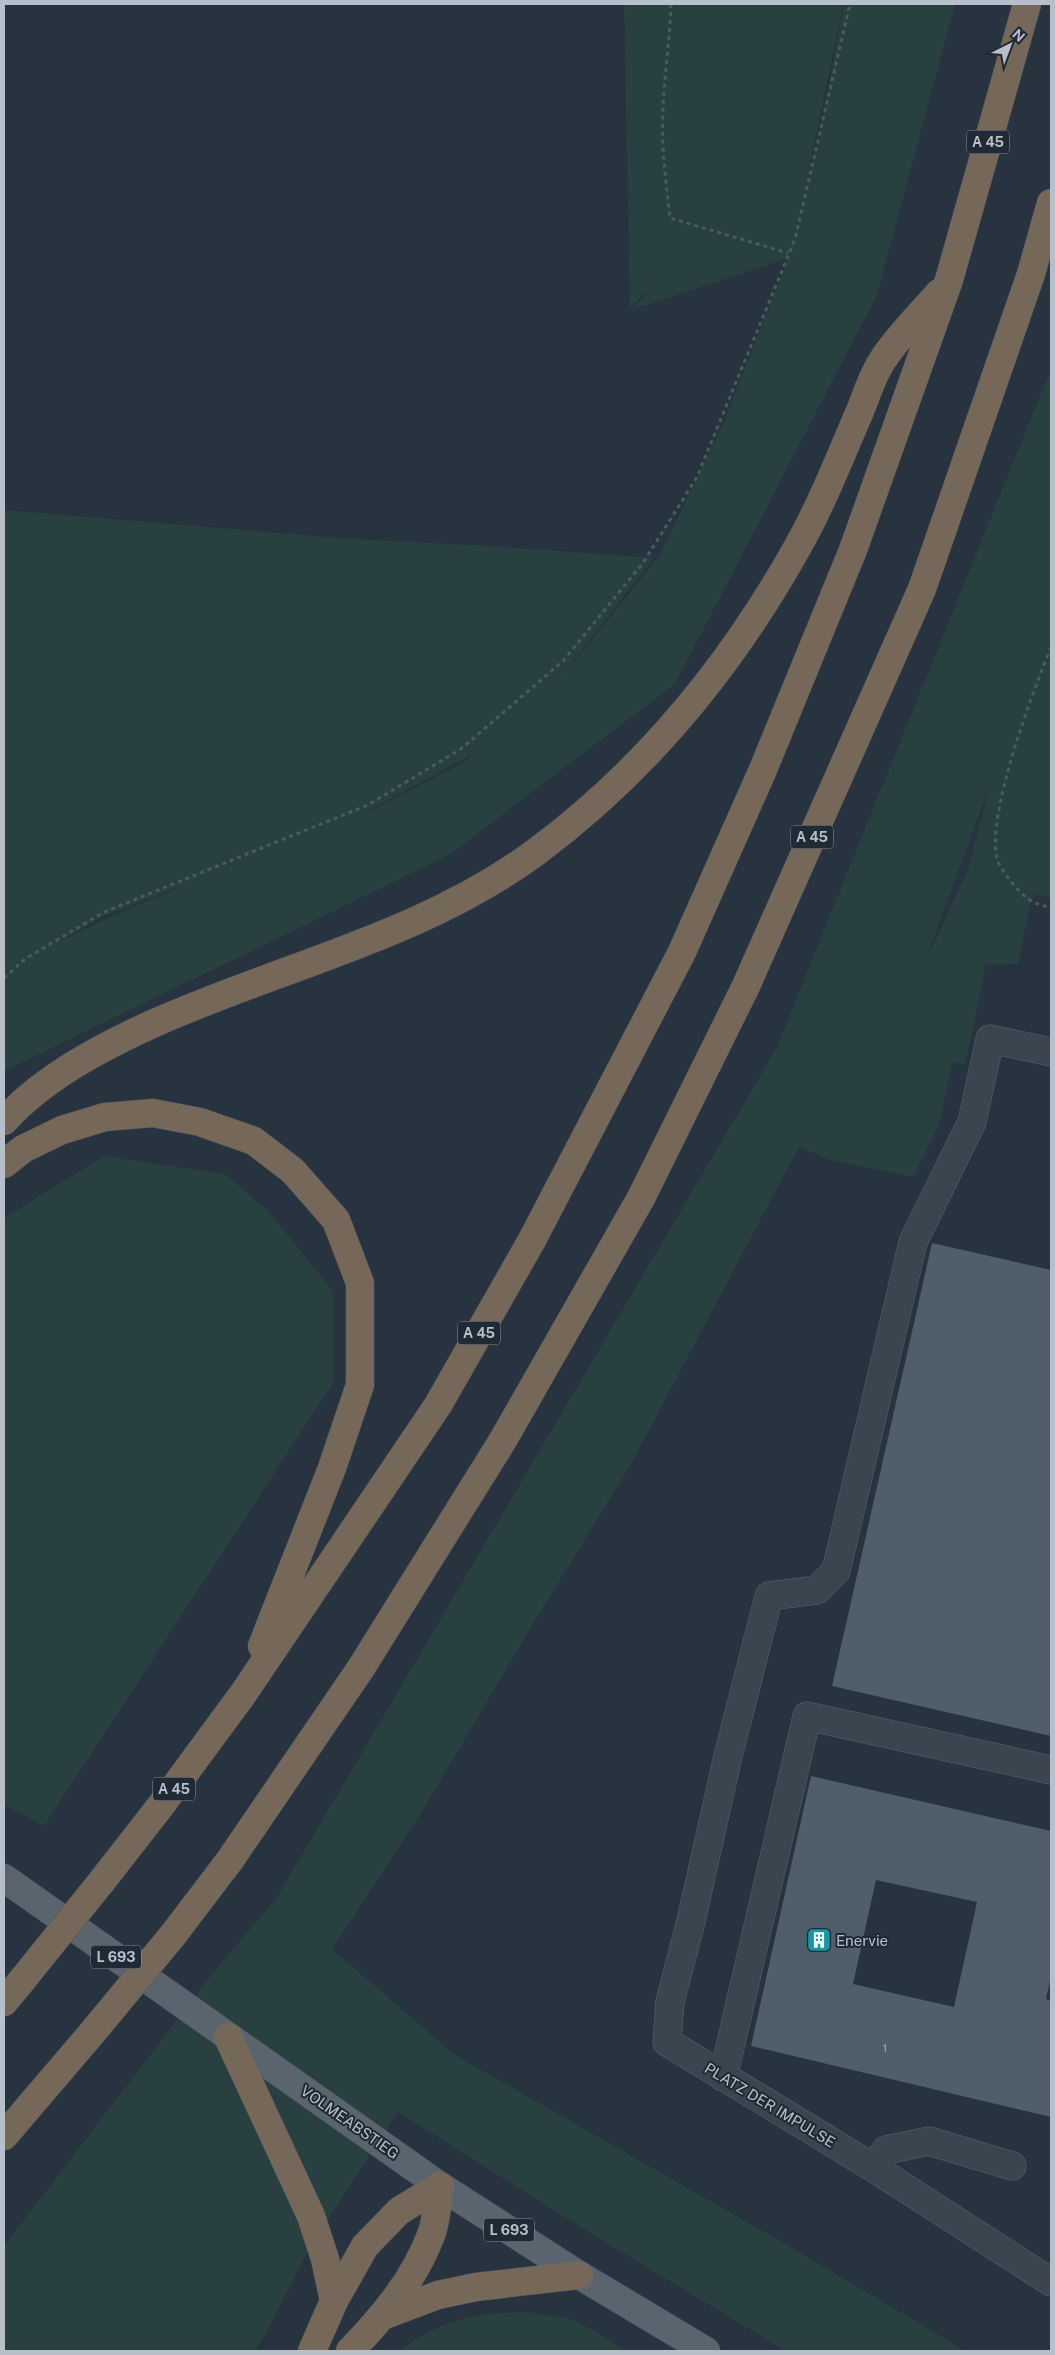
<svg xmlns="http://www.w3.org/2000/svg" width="1055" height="2355" font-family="'Public Sans',sans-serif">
<rect width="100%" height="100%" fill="#27333f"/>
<g fill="#294040" fill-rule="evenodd">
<path d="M624,4H843L805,191L819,138L844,4H955L877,295L675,684L449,855L4,1071V510L339,538L506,547L654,558L569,666L510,721L573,663L660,555L725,420L788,258L631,310L668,271L630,308ZM471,755L465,762L368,812V811ZM191,882L104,920L57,943L101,917Z"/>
<path d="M1051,369V899L1036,894L1031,901L1018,964L986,965L965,1065L952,1062L939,1125L913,1177L830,1160L799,1147L630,1466L536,1619L421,1813L332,1949L455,2055L782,2242L966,2351H786L600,2239L398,2112L312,2243L267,2332L255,2351H4V2246L216,1969L276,1899L776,1049ZM988,793L968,870L924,964L987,793Z"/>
<path d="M104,1156L225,1174L267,1210L333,1291V1383L44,1826L4,1805V1218Z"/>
<path d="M527,2312L575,2320L627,2351H399C444,2319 472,2313 527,2312Z"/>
</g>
<g fill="#505e6a" fill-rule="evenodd">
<path d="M932,1243L1051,1270V1736L832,1686Z"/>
<path d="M811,1776L1051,1831V1977L1046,1999L1051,2001V2117L751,2046ZM876,1880L977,1902L954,2007L853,1984Z"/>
</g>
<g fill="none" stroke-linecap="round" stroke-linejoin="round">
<defs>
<g id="minor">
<path d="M1051,1052L990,1039L972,1122L913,1242L836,1571L817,1590L769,1596L728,1756L691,1921L670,2002L667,2042L874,2168L1051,2282"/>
<path d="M723,2077L807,1716L1051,1770"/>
<path d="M874,2168L886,2150L929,2141L1012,2166"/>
</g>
<path id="major" d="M4,1878L440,2186L579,2275L706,2351"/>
<g id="highway">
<path d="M4,1121C43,1078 98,1049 150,1025C278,967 421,937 536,852C645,771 731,666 797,548C822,504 840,457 860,411C867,394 873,373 884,358C899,335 921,314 939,293"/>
<path d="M4,1164L23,1149L62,1130L105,1117L153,1113L200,1122L254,1141L293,1171L336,1220L360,1283V1385L332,1468L262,1646"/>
<path d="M102,1881L162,1804L243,1694L438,1405L532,1240L682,952L762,772L853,550L949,280L1027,4"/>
<path d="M173,1935L230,1860L361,1668L503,1440L641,1198L746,986L922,589L1031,274L1051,203"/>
<path d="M4,2002L23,1979"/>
<path d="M228,2037L311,2216L325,2259L334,2301"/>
<path d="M4,2136L92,2033"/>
<path d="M385,2315L438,2295L476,2287L579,2275"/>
<path d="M312,2351L334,2301L365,2246L399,2211L440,2186"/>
<path d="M350,2351C383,2317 414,2280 431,2235C437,2220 437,2202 440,2186"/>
</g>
</defs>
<use href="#minor" stroke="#59636d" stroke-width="29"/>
<use href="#major" stroke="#444e59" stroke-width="29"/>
<use href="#highway" stroke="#46505a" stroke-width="29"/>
<g stroke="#475c5d" stroke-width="3" stroke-dasharray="4 4" stroke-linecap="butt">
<path d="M671,4C670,40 664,75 663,111C661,146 666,182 670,218L788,253"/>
<path d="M1051,647C1033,691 986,815 997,859C1000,870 1022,897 1033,902C1039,905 1045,906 1051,908"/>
<path d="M4,978L25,959L104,912L368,805L461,749L563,661L643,563L697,477L795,239L850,4"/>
</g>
<use href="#minor" stroke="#3b454f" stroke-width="28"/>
<use href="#major" stroke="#59646f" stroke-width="28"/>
<use href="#highway" stroke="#756858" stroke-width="28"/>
<defs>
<g id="highway-bridge">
<path d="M23,1979L102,1881"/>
<path d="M92,2033L173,1935"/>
</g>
</defs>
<use href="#highway-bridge" stroke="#46505a" stroke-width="29" stroke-linecap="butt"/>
<use href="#highway-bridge" stroke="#756858" stroke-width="28"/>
</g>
<defs>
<symbol id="building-square" viewBox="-11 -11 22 22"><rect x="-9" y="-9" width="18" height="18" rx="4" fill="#0f9aa8" stroke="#202a35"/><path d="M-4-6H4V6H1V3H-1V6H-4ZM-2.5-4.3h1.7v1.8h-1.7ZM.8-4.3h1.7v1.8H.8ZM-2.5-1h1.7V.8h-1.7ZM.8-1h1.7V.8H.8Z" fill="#fff"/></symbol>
</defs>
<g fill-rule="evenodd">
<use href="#building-square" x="805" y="1926" width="28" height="28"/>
</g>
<g text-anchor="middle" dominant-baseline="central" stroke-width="4" stroke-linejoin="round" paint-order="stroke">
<g font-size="12" fill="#9da8b2">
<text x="885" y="2048">1</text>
</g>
<g fill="#202a35" stroke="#8a939d" stroke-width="1">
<rect x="967" y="130.5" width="42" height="23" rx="4"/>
<rect x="791" y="825.5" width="42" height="23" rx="4"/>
<rect x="458" y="1321.5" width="42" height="23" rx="4"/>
<rect x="153" y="1777.5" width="42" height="23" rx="4"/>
<rect x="91" y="1945.5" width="50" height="23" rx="4"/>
<rect x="484" y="2218.5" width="50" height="23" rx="4"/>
</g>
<g font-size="14" font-weight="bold" fill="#b7c0ca">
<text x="988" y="142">A 45</text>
<text x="812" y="837">A 45</text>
<text x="479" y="1333">A 45</text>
<text x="174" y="1789">A 45</text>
<text x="116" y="1957">L 693</text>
<text x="509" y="2230">L 693</text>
</g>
<g font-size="15" fill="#b7c0ca" stroke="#202a35" text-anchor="start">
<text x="836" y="1940">Enervie</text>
</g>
<g font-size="15" fill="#b7c0ca" stroke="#202a35">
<text transform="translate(770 2105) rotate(31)">PLATZ DER IMPULSE</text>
<text transform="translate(350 2122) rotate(35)">VOLMEABSTIEG</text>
</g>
</g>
<rect width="1055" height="2355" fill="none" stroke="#b7c0ca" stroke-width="10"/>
<g transform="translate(1010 45) rotate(42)" stroke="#202a35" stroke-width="4" paint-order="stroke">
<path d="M0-4L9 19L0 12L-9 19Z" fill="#b7c0ca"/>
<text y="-8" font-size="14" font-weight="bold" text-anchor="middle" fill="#b7c0ca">N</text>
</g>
</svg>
